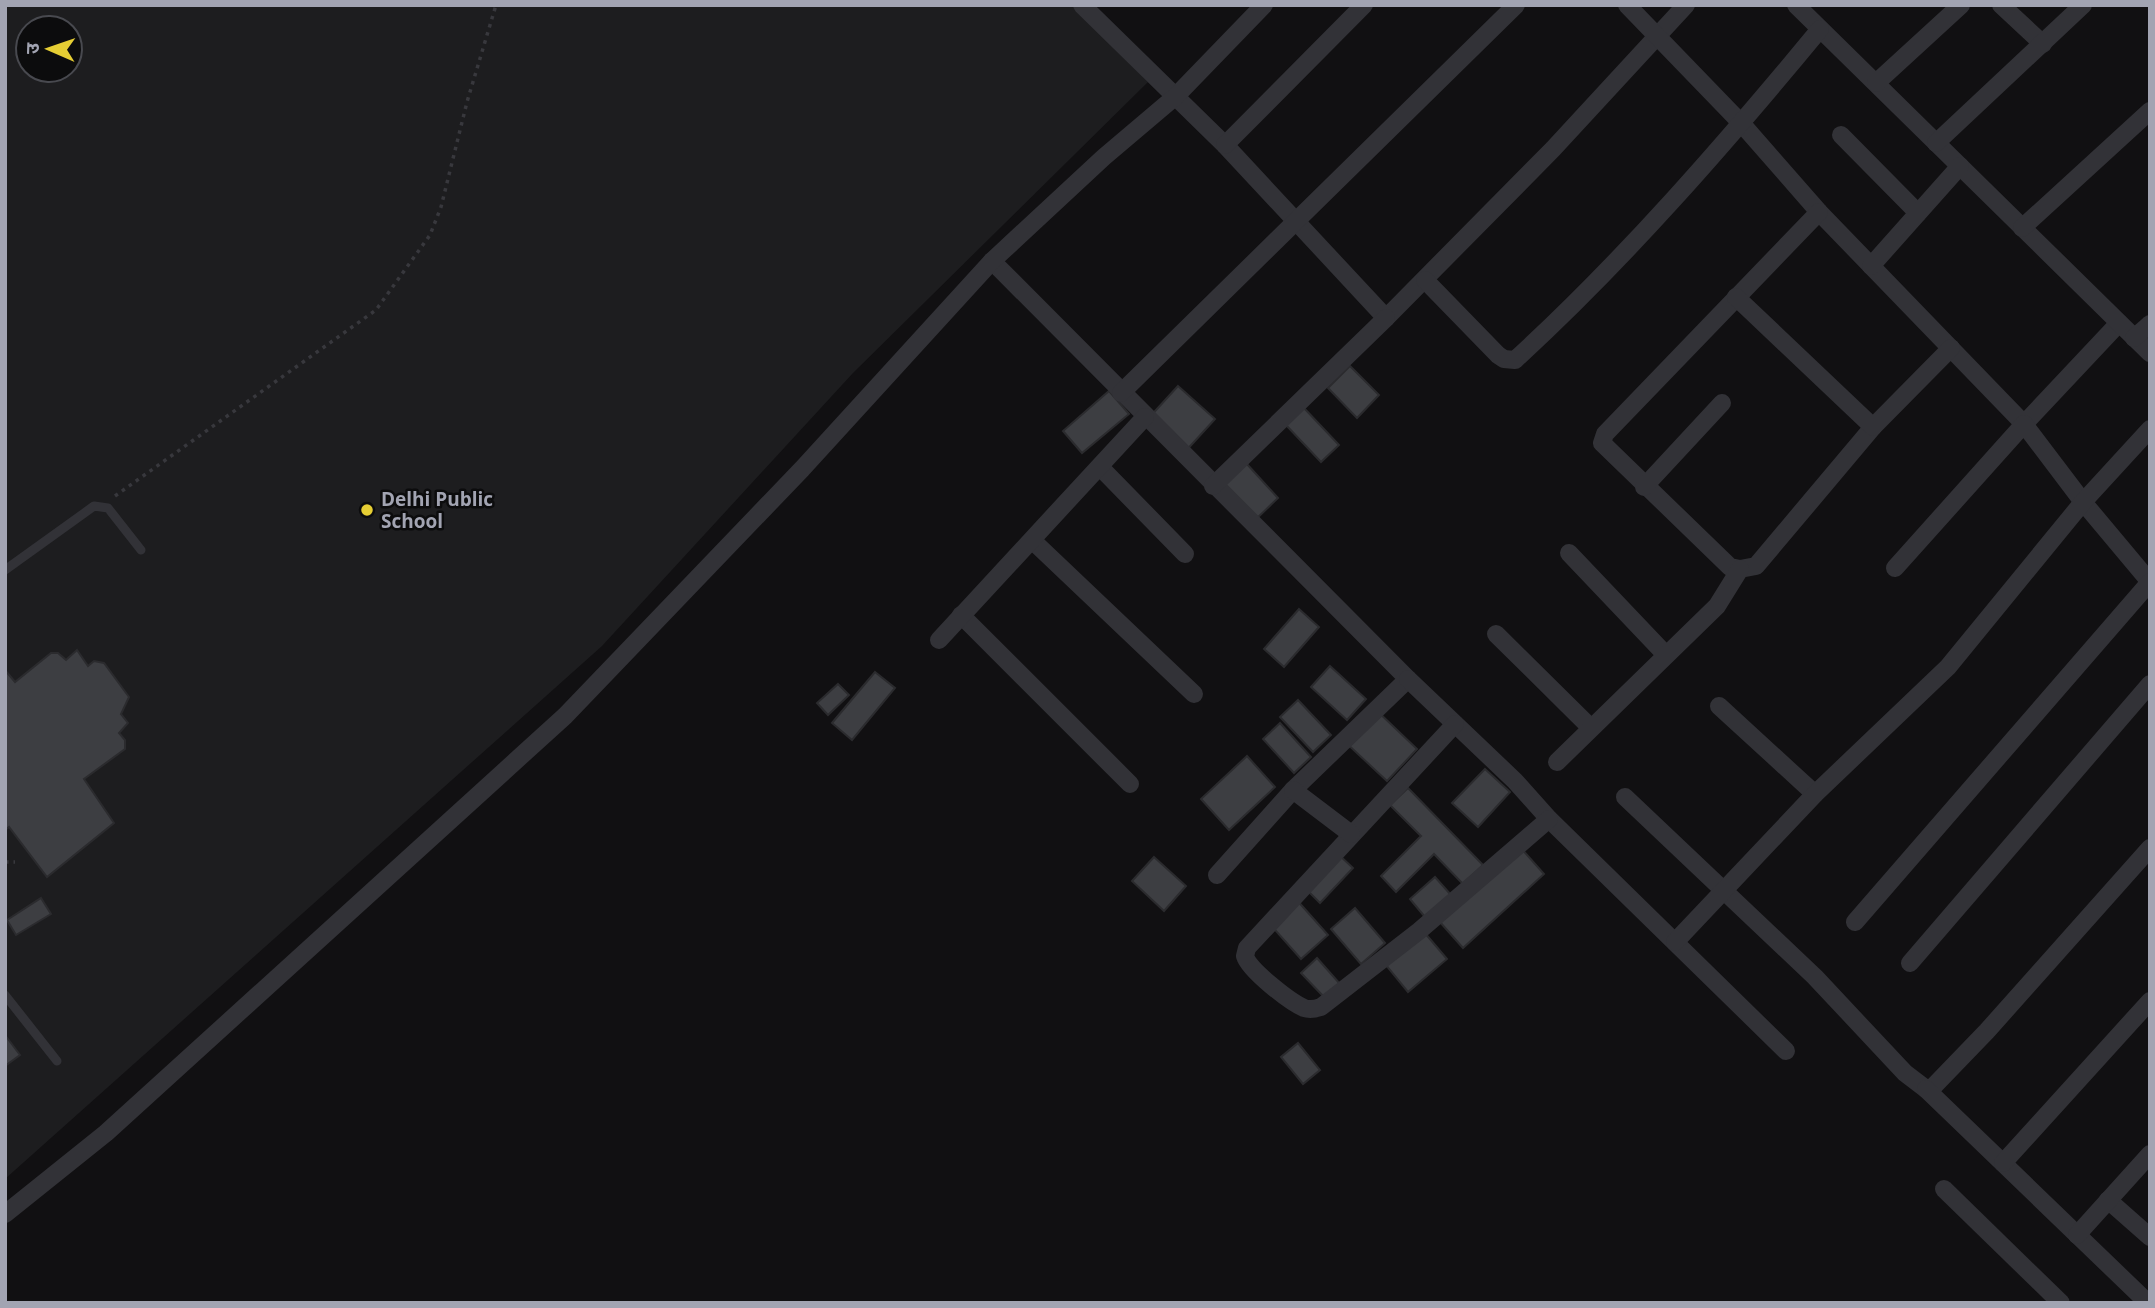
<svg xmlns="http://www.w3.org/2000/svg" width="2155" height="1308" font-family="'Open Sans','Noto Sans Devanagari',sans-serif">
<rect width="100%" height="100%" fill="#111012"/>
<path fill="#1d1d1f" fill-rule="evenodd" d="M5,5H1075L1148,82L853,373L602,646L5,1179ZM28,28H70V70H28Z"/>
<g fill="#3d3e42" stroke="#2b2b2e" stroke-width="2">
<path d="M1350,366L1379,395L1357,418L1328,388Z"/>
<path d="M1178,386L1215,419L1183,454L1146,421Z"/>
<path d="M1109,391L1129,414L1082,453L1063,431Z"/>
<path d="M1303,407L1339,445L1321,462L1285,424Z"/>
<path d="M1246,463L1278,498L1253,522L1220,487Z"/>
<path d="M1299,609L1319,627L1284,667L1264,649Z"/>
<path d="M77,650L88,666L94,661L104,663L129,697L121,714L128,723L119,733L125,740V749L84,779L114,823L47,877L9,827L5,830V670L15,682L51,653H58L66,660Z"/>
<path d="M1330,666L1366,699L1347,720L1311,687Z"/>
<path d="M875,672L895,688L852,740L832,723Z"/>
<path d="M838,684L849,695L828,715L817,703Z"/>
<path d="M1298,700L1331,735L1313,752L1280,717Z"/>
<path d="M1374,708L1417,749L1387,781L1343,740Z"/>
<path d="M1280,723L1311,757L1294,773L1263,739Z"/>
<path d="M1247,756L1275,787L1229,830L1201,799Z"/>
<path d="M1485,769L1510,792L1478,827L1452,803Z"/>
<path d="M1408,788L1483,865L1463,884L1434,854L1396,892L1381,876L1421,836L1390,805Z"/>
<path d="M1520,847L1544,874L1463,948L1439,921Z"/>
<path d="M1338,854L1353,868L1320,903L1305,888Z"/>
<path d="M1154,857L1186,886L1164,911L1132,881Z"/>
<path d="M1435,877L1451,895L1425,917L1410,899Z"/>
<path d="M41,898L51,914L16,935L7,920Z"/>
<path d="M1295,898L1328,935L1301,959L1268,922Z"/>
<path d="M1355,908L1385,943L1361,964L1331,929Z"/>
<path d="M1424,932L1447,959L1408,992L1385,964Z"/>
<path d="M1317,958L1340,984L1325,998L1301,973Z"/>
<path d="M5,1035L20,1055L5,1066Z"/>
<path d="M1298,1043L1320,1070L1303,1084L1281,1057Z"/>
</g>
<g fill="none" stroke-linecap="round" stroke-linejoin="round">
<g stroke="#38383d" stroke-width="3.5" stroke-dasharray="3.5 5" stroke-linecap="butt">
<path d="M115,496L376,310L430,235L441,207L467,102L496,5"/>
<path d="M5,862H15"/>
</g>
<g stroke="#323237" stroke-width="9">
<path d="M5,570L94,506L108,508L141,550"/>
<path d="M5,995L57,1061"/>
</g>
<g stroke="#323237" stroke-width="18">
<path d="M1082,5L1225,145L1386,318L1553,149L1686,5"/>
<path d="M1627,5L1742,124L1819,212L2024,424L2119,323"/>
<path d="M1796,5L2150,353"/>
<path d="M2001,5L2043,44"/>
<path d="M1876,83L1961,5"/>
<path d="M1841,135L1918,213"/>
<path d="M1936,143L2083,5"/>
<path d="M1225,145L1364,5"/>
<path d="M1819,212L1605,434L1602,443L1730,567L1740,569L1756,566L1873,427"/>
<path d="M2022,228L2150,111"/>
<path d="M992,261L1408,679L1293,790L1217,875"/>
<path d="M1871,266L1960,166"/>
<path d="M1425,280L1498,355L1504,359L1515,360C1625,259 1725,144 1820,29"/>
<path d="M1736,297L1873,427L1951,348"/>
<path d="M2134,338L2150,324"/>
<path d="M1121,393L1516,5"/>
<path d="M1100,467L1185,554"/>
<path d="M1213,486L1386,318"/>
<path d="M1644,487L1722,403"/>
<path d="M1033,541L1194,694"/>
<path d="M1569,553L1666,655"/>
<path d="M1895,568L2024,424L2083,502L2150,582"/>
<path d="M961,615L1130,784"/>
<path d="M1496,634L1591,728"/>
<path d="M939,640L1145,417"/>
<path d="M1408,679L1515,781L1549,819L1786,1051"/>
<path d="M1719,706L1815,794"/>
<path d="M1455,724L1247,948L1245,956C1249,970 1290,1002 1304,1008C1310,1010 1315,1009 1321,1007L1419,931L1549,819"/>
<path d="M1557,762L1717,606L1740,569"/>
<path d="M1293,790L1351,834"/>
<path d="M1625,797L1815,977L1905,1073L1926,1089L1932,1088L1987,1031L2150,848"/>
<path d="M1855,922L2150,582"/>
<path d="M1675,942L1815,794L1948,667L2083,502L2150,429"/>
<path d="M1910,963L2150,684"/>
<path d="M1926,1089L2148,1303"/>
<path d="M2003,1163L2150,1001"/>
<path d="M1944,1189L2061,1303"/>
<path d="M2108,1200L2150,1237"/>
<path d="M5,1214L106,1133L565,716L802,469L992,261L1104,157L1176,96L1264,5"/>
<path d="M2077,1235L2150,1154"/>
</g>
</g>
<circle fill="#e6ce34" stroke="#0c0c0d" stroke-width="2.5" cx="367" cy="510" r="7"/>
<g text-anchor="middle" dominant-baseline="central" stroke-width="5" stroke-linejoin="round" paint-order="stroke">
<g font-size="19" font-weight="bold" fill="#a2a4b2" stroke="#0c0c0d" text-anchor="start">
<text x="381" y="499">Delhi Public<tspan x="381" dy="22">School</tspan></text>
</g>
</g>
<rect width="2155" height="1308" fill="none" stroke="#a2a4b2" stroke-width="14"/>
<g transform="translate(49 49) rotate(272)"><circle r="33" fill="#0c0c0d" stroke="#48494f" stroke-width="2"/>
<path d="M0-5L12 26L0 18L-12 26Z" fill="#e6ce34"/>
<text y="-10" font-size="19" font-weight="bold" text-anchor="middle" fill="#a2a4b2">उ</text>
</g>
</svg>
